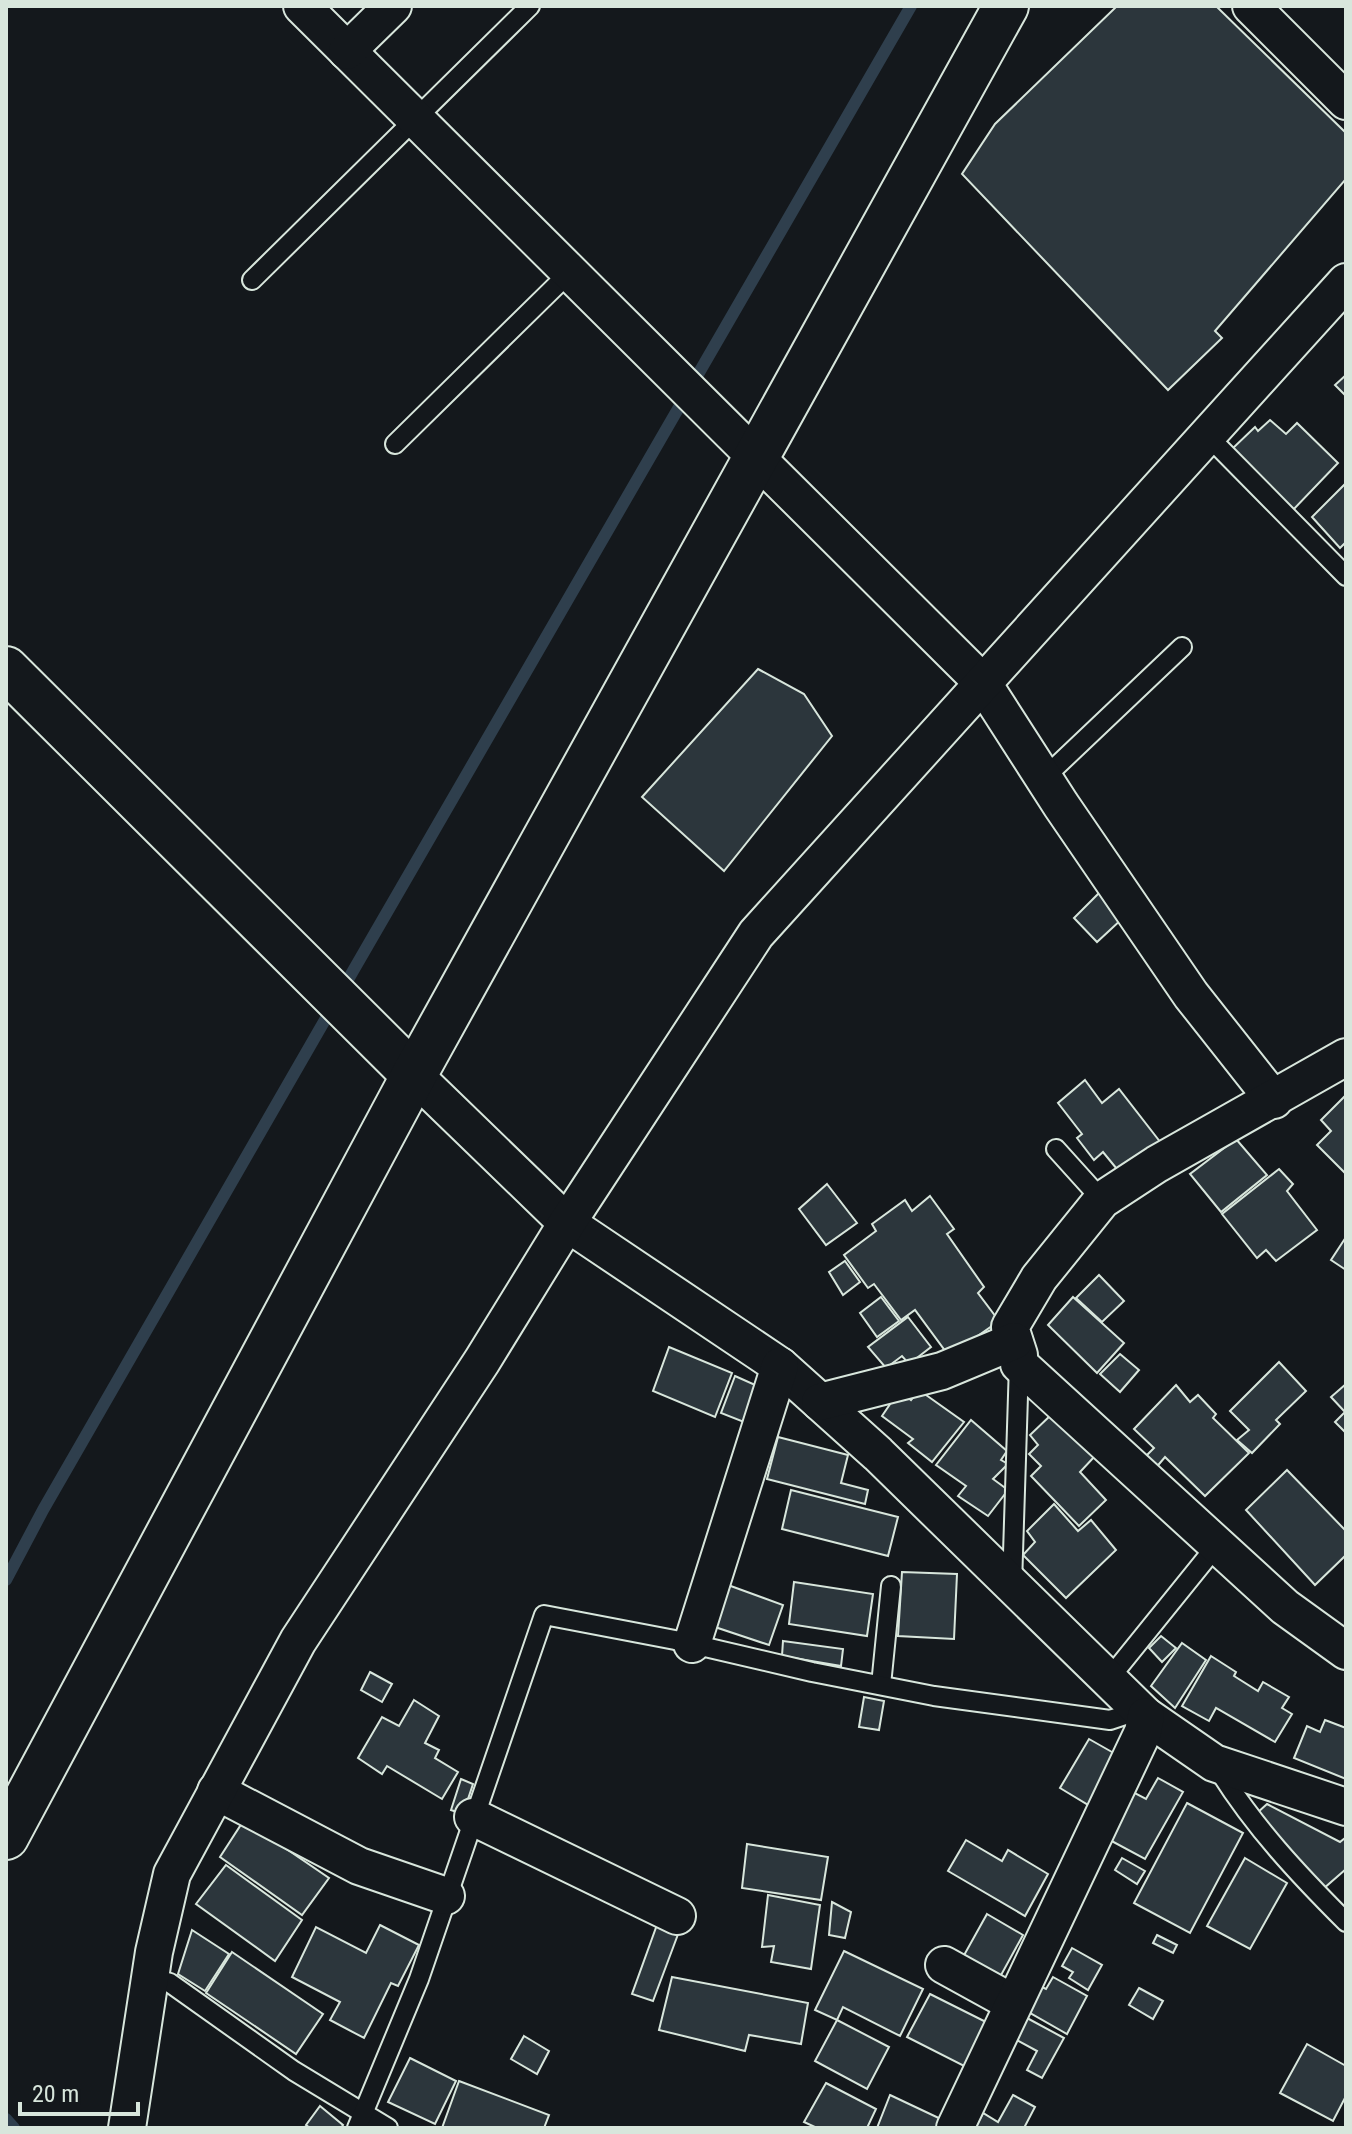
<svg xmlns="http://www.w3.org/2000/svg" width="1352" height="2134" font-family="'Roboto Condensed',sans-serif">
<rect width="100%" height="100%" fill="#14181c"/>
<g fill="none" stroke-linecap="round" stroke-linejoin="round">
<g stroke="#2f3f4d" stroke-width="12">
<path d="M342,990L911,6"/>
<path d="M6,1580L43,1510L333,1006"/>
<path d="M6,2119L14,2128"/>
</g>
</g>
<g fill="#2c363c" stroke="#d8e6dc" stroke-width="2">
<path d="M1117,6H1216L1346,133V179L1215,331L1222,338L1168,390L962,174L995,124Z"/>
<path d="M1346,375V396L1335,385Z"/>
<path d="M1270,420L1286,434L1297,423L1338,463L1292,511L1232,449L1255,427L1258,431Z"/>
<path d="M1346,483V542L1340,548L1312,517Z"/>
<path d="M758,669L804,694L832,736L724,871L642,797Z"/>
<path d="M1099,893L1123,918L1097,942L1074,918Z"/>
<path d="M1085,1080L1102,1103L1119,1089L1161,1143L1121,1174L1103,1152L1094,1160L1077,1138L1082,1134L1058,1103Z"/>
<path d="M1346,1095V1174L1317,1145L1331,1131L1321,1120Z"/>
<path d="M1236,1139L1267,1175L1221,1212L1190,1174Z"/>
<path d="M1279,1169L1293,1184L1287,1191L1317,1230L1276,1261L1266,1250L1257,1258L1222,1214Z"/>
<path d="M827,1184L857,1223L826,1245L799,1209Z"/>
<path d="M930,1196L954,1229L947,1234L984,1287L978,1293L999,1321L949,1356L915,1310L901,1320L874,1284L868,1288L844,1255L876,1231L872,1224L905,1200L912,1211Z"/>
<path d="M1346,1237V1270L1331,1260Z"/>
<path d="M845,1261L860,1282L843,1295L829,1272Z"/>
<path d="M1099,1275L1124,1301L1102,1322L1076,1298Z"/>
<path d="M881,1297L899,1321L877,1337L860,1313Z"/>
<path d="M1073,1297L1124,1343L1097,1373L1048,1325Z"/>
<path d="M908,1317L931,1347L909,1364L902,1356L886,1368L868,1347Z"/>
<path d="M669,1347L732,1373L715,1417L653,1391Z"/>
<path d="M1120,1354L1139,1370L1120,1392L1100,1374Z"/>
<path d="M1279,1362L1306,1391L1276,1420L1280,1424L1252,1453L1237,1440L1249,1430L1230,1411Z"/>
<path d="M735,1376L762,1388L749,1424L721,1413Z"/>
<path d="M1346,1384V1433L1335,1422L1345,1412L1331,1397Z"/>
<path d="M1176,1385L1190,1402L1198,1395L1216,1414L1213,1418L1249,1453L1205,1496L1165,1457L1154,1470L1142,1460L1154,1448L1134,1429Z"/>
<path d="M919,1390L964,1422L932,1462L908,1443L913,1439L882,1416L899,1391L911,1400Z"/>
<path d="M1052,1414L1095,1456L1080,1472L1106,1500L1079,1526L1031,1476L1041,1466L1029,1454L1038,1445L1030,1435Z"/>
<path d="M971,1420L1007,1451L1001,1460L1008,1464L993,1479L1008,1490L988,1516L958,1496L966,1486L936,1465Z"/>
<path d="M778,1437L848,1455L841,1483L868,1490L865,1504L767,1479Z"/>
<path d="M1287,1470L1346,1531V1555L1315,1585L1246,1510Z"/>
<path d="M791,1490L898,1517L888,1556L782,1529Z"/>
<path d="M1054,1504L1078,1531L1091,1520L1116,1550L1066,1598L1023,1555L1035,1542L1027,1531Z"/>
<path d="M902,1572L957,1574L954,1639L898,1636Z"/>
<path d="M794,1582L873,1594L867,1636L789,1624Z"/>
<path d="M728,1585L783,1605L769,1645L715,1627Z"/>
<path d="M1161,1636L1176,1648L1162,1662L1149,1648Z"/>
<path d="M783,1641L843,1649L841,1666L782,1656Z"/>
<path d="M1182,1643L1206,1660L1175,1708L1151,1686Z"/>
<path d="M1211,1656L1236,1672L1234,1676L1258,1691L1263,1682L1289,1697L1282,1708L1292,1714L1275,1742L1216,1708L1209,1721L1182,1706Z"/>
<path d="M370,1672L392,1684L382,1702L361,1690Z"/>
<path d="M864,1697L884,1701L879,1730L859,1727Z"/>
<path d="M414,1700L439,1716L425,1743L439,1750L435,1758L458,1772L442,1799L387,1766L382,1774L358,1758L382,1717L399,1726Z"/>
<path d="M1325,1720L1346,1728V1779L1294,1758L1307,1726L1320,1732Z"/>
<path d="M1089,1739L1119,1756L1090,1806L1060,1788Z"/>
<path d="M1158,1778L1183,1792L1145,1859L1106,1838L1131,1791L1146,1799Z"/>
<path d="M461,1779L473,1784L463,1814L451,1810Z"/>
<path d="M1187,1803L1243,1833L1190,1933L1134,1903Z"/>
<path d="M1267,1804L1340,1842L1345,1838L1346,1869L1323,1889L1257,1813Z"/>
<path d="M244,1820L329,1878L302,1915L220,1857Z"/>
<path d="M966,1840L1002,1861L1008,1850L1048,1874L1025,1916L948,1871Z"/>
<path d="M747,1844L828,1857L821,1900L742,1888Z"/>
<path d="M1122,1858L1145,1871L1137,1884L1115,1870Z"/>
<path d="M1245,1858L1287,1883L1250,1949L1207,1926Z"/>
<path d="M226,1865L302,1920L275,1961L196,1904Z"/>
<path d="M768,1895L820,1905L811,1969L771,1962L774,1946L762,1947Z"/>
<path d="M832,1902L851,1912L845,1938L829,1935Z"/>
<path d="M987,1914L1023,1935L1000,1977L963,1957Z"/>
<path d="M658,1922L680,1929L653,2001L632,1994Z"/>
<path d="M380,1925L419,1945L398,1986L391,1983L364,2038L330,2020L340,2002L292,1977L316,1927L366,1953Z"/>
<path d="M192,1930L229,1954L205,1991L178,1974Z"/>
<path d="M1157,1935L1177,1945L1173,1953L1153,1943Z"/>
<path d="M1072,1948L1102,1965L1088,1990L1069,1978L1073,1972L1062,1966Z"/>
<path d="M844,1951L923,1989L900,2036L843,2007L837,2020L815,2010Z"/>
<path d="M232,1952L323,2014L296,2054L206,1993Z"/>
<path d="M672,1977L808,2003L801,2044L749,2035L745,2051L659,2030Z"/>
<path d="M1053,1977L1087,1996L1067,2034L1025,2010L1038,1985L1046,1989Z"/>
<path d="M1139,1988L1163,2001L1153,2019L1129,2005Z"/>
<path d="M930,1994L988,2023L966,2067L907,2037Z"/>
<path d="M1027,2018L1064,2038L1042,2078L1027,2070L1037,2051L1015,2039Z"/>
<path d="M837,2020L889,2047L867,2089L815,2061Z"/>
<path d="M524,2036L549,2051L537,2074L511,2059Z"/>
<path d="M1307,2044L1346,2066V2096L1333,2121L1280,2093Z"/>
<path d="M410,2058L456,2081L435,2124L388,2102Z"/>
<path d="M459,2081L549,2115L544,2128H442Z"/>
<path d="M826,2083L876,2109L867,2128H817L804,2122Z"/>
<path d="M890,2095L943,2120L939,2128H877Z"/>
<path d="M1013,2095L1035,2107L1024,2128H975L983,2113L998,2122Z"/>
<path d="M320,2106L343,2125L341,2128H310L306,2125Z"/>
</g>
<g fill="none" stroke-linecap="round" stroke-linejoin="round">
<defs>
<g id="lane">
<path d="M252,280L530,6"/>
<path d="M1208,436L1346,576"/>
<path d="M395,444L569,273"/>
<path d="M1044,778L1182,647"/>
<path d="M1056,1149L1102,1200"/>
<path d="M1012,1585L1019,1364"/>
<path d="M1108,1680L1217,1545"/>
<path d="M881,1685L891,1586"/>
<path d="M1218,1769C1254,1827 1298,1874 1346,1922"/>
<path d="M149,1977L170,1983L294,2071L388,2128"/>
<path d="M357,2128L419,1979L544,1615L675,1640L812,1672L934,1696L1110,1720L1140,1710"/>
</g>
<g id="street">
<path d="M302,6L982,682L1061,805L1191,995L1274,1100"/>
<path d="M1251,6L1346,101"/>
<path d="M347,51L393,6"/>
<path d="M1346,1057L1157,1164L1102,1200L1039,1278L1010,1327L1019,1355V1364L1285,1607L1346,1651"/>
<path d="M414,1075L567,1223L780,1366L878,1454L1146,1716L1214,1763L1346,1807"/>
<path d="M820,1402L942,1371L1014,1341"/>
<path d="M692,1644L780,1366"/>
<path d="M216,1791L359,1866L446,1896"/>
<path d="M473,1817L677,1916"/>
<path d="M944,1965L1013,2003"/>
<path d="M127,2128L154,1952L172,1874L298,1641L482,1361L567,1223L756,934L1346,282"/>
<path d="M955,2128L1143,1732L1146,1716"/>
</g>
<g id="secondary">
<path d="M6,669L414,1075"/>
<path d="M6,1837L414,1075L1006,6"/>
</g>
</defs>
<use href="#lane" stroke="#d8e6dc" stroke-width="22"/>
<use href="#street" stroke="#d8e6dc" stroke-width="40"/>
<use href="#secondary" stroke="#d8e6dc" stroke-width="48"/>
<use href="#lane" stroke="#14181c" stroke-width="18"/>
<use href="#street" stroke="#14181c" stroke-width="36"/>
<use href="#secondary" stroke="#14181c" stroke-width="44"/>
</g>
<rect width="1352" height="2134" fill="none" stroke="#d8e6dc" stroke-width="16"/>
<path d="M20 2102v12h118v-12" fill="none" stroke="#d8e6dc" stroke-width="4"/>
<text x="32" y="2102" font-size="24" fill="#d8e6dc" stroke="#14181c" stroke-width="6" paint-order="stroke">20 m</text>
</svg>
